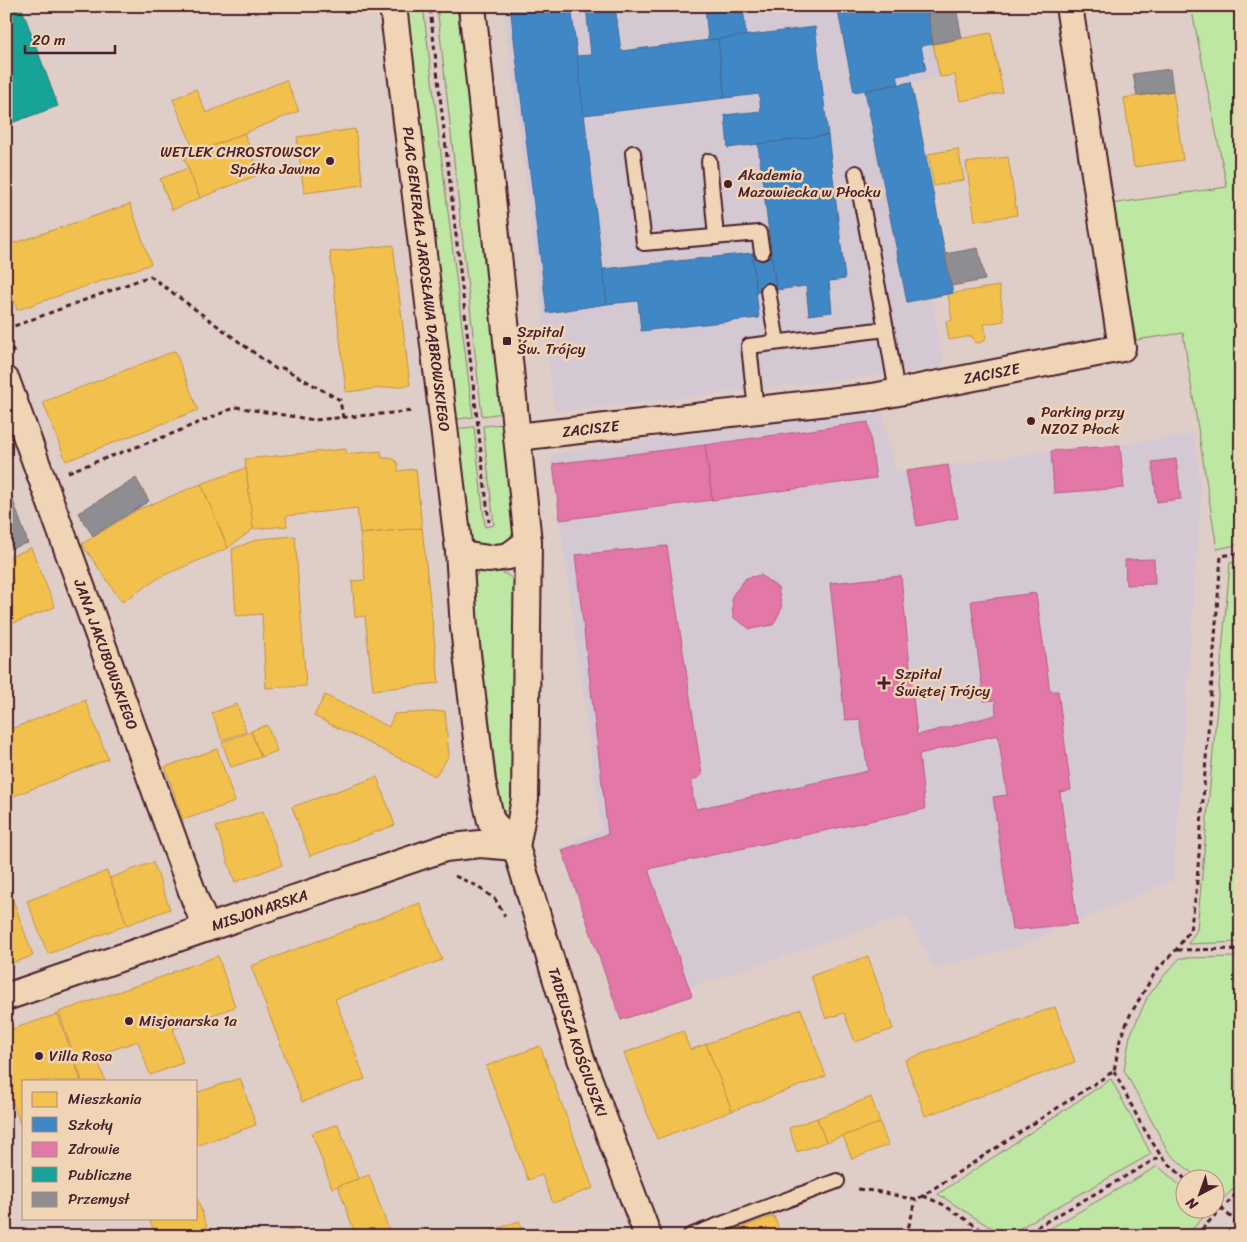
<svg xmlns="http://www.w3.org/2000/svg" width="1247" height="1242" font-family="Sriracha,sans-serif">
<rect width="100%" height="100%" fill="#dfcdc7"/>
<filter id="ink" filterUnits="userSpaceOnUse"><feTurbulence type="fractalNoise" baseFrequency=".02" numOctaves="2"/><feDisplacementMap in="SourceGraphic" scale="10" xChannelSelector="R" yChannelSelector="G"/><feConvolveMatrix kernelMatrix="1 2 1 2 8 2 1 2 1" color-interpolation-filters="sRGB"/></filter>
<g filter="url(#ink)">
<g fill="#d4c8d3">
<path d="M503,6H926L940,77L911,82L953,293L931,298L944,368L555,412Z"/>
<path d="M881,407L895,472L1051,451L1120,445L1194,434L1201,496L1173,880L1018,947L935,968L906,915L688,988L619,1013L560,847L601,830L551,454Z"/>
</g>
<g fill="#bde7a3" stroke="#848367">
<path d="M401,6H423L473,417L451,420Z"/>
<path d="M437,6H457L503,413L482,416Z"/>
<path d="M1191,6H1234L1241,106V544L1217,549L1183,333L1136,340L1111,204L1227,187Z"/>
<path d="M504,424L514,526C513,530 513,534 510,537C502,549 483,549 473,541C470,538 468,534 466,530L452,429L474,427L485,527L494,525L483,426Z"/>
<path d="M1241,561V942L1188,944L1197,930L1230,563Z"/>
<path d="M484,571C496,571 506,571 514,581L513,798L512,808L504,812L500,809L473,581L478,573Z"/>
<path d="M1241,957V1019L1236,1089L1241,1097V1181L1222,1200L1215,1193L1214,1180L1199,1179L1169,1153L1124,1070L1130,1036L1147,998L1163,977L1180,958Z"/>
<path d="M1111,1079L1151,1154L1011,1233L988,1226L938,1194Z"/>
<path d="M1158,1166L1184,1189V1210H1208L1209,1211L1186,1236H1037Z"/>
</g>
<g fill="#f2c14e" stroke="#c09044">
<path d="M991,33L1003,93L960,101L955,75L940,77L933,44Z"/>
<path d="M286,80L299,111L195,153L173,99L196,89L206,113Z"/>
<path d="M1173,91L1183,160L1134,167L1124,98Z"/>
<path d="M355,129L363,185L304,193L297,137Z"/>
<path d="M244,133L260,174L200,198L184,158Z"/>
<path d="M958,149L964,180L934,186L928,154Z"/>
<path d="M1008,157L1017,215L975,221L966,163Z"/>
<path d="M188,168L200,198L172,210L160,179Z"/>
<path d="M130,204L151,264L17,310L6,278V246Z"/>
<path d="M393,245L410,385L346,392L330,252Z"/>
<path d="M999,286L1004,321L984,324L986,335L985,340L979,343L974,342L972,336L949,340L946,321L952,320L948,294Z"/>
<path d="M175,351L198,410L66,461L43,402Z"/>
<path d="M346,449V454L381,451L382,458H390L395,460L398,464V471L416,469L422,528L360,534L357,508L286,516L287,526L253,529L245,459Z"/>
<path d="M246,468L253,529L228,548L201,484Z"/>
<path d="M201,484L228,548L162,576L122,602L82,544L137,510Z"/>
<path d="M422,528L439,683L373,690L365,616L355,617L352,581L365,580L360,534Z"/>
<path d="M295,536L306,686L266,688L262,614L236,616L232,549L259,539Z"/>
<path d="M31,548L55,607L6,626V558Z"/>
<path d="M325,695L389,727L394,714L445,711L449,756L435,776L314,716Z"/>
<path d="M85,700L108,759L6,799V731Z"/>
<path d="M237,704L246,732L222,740L212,713Z"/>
<path d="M267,725L277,751L261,757L251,731Z"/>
<path d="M251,732L261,757L231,767L222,742Z"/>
<path d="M217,749L235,802L183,820L165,767Z"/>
<path d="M377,777L395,825L310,856L292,807Z"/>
<path d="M263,811L282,865L235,882L216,827Z"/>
<path d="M153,862L170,909L127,925L110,878Z"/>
<path d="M107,871L127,925L48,954L27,901Z"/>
<path d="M7,883L33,956L6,965V944H8L6,939Z"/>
<path d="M420,903L442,960L335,999L365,1079L302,1102L251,966Z"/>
<path d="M218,956L235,1007L173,1029L183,1063L150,1075L138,1041L96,1055L105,1081H82L59,1012L173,973L172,972Z"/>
<path d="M868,956L893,1029L855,1042L844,1013L826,1019L811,976Z"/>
<path d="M1055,1007L1075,1062L925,1116L905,1060Z"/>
<path d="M801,1009L826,1076L732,1111L706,1044Z"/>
<path d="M58,1014L81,1081H24V1135L13,1103L6,1106V1031Z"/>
<path d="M683,1031L690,1050L706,1044L732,1111L657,1139L624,1053Z"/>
<path d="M540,1046L593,1188L553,1203L542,1175L528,1180L486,1066Z"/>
<path d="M240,1078L256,1125L196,1146V1092L199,1091V1092Z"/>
<path d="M871,1097L880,1123L826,1142L817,1118Z"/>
<path d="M817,1118L826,1142L797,1152L789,1128Z"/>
<path d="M880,1123L888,1145L852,1159L843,1136Z"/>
<path d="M338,1124L358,1179L332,1188L312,1133Z"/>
<path d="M369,1175L391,1236H356L338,1186Z"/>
<path d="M196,1195L210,1236H156L149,1218H196Z"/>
<path d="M774,1216L781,1236H717Z"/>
<path d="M519,1221L525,1236H477Z"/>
<path d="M292,1230L295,1236H274Z"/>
</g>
<g fill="#3f88c5" stroke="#426897">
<path d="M510,6H571L607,304L547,313Z"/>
<path d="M586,6H615L621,51L718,39L725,98L584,115L577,56L591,55Z"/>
<path d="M705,6H743L746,36L708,40Z"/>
<path d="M837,6H926L933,44L921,46L926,70L897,76L899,84L854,92Z"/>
<path d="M815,27L828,135L728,148L725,115L761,111L759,94L725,98L718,39Z"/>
<path d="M911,82L953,293L907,302L865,91Z"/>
<path d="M828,135L845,279L829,281L832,312L809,315L806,286L776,290L758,144Z"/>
<path d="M771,251L776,290L756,292L752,253Z"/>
<path d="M752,253L759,318L641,331L638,301L607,304L603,269Z"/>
</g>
<g fill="#e377a8" stroke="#b55d82">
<path d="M868,422L876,478L712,500L705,445Z"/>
<path d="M705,445L712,500L560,520L553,464Z"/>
<path d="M1120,445L1124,488L1054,493L1051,451Z"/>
<path d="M1176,459L1181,499L1157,502L1152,462Z"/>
<path d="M948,465L958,518L917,526L906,471Z"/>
<path d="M667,546L702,775L692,781L693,798L696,809L868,771L860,719L845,720L830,583L901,576L917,735L996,715L995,700L984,701L971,601L1036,593L1050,691H1058L1071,790L1060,792L1077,924L1012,930L993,797L1007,795L998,735L919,754L925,809L648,869L692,996L621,1020L562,850L608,834L575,555Z"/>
<path d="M1154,559L1155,584L1126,585L1125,560Z"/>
<path d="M761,575L778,588L782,608L773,625L750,629L733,617L732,596L746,578Z"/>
</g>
<path fill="#17a398" stroke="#267b77" d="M6,6H21L58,106L6,125Z"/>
<g fill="#8d8d92" stroke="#796c73">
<path d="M926,6H956V8L928,13Z"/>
<path d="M956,8L962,38L933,44L928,13Z"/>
<path d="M1170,69L1173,91L1137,96L1133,74Z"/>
<path d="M978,248L985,280L951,286L945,254Z"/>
<path d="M136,478L149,501L93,536L78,513Z"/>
<path d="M9,489L28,543L6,550V490Z"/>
</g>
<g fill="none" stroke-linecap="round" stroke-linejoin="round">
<defs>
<g id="service">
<path d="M633,153L644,243L759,233L762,252"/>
<path d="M709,161L716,237"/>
<path d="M856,173L886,329L897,392"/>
<path d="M768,291L777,342"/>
<path d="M756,410L749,346L886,329"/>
<path d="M690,1236L837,1181"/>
</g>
<g id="minor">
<path id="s1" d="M393,6L459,551L464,628L482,782L491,821L516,847L581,1059L648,1236"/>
<path d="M472,6L528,542L525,799L516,847"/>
<path id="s2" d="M6,380L197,905L207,928"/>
<path id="s3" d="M517,437L873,397L1122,348L1069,6"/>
<path d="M459,551L468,556L489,559L509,556L528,542"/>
<path id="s4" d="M6,997L207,928L445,848L480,844L516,847"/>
</g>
</defs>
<use href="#service" stroke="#4a1f2b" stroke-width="18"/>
<use href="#minor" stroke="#4a1f2b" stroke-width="30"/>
<g stroke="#4a1f2b" stroke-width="3" stroke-dasharray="5 4" stroke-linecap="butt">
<path d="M430,9L489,522"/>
<path d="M6,329L150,276L276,369L283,368L340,400L343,418"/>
<path d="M6,331L14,354"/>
<path d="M68,472L169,435L236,407L314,420L414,411"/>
<path d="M455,876L475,885L495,899L505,916"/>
<path d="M1177,950L1241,949"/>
<path d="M1114,1071L1141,1124L1161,1156L1186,1180"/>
<path d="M858,1189L881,1192L916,1200L1114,1071L1120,1040L1130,1015L1156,971L1176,950L1190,930L1196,894L1221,556L1241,553"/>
<path d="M923,1196L942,1204L991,1236"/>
<path d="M1214,1202L1241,1226"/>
<path d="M906,1236L916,1200"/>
<path d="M1021,1236L1161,1156"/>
<path d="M1195,1236L1241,1189"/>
</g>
<use href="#service" stroke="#efd4b6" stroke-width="14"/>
<use href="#minor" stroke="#efd4b6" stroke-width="26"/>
</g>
</g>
<g fill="#4a1f2b" stroke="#efd4b6" stroke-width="2">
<circle cx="330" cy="161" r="5"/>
<circle cx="728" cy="184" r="5"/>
<rect x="502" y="336" width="10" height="10" rx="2.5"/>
<circle cx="1031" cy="421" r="5"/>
<path d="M881.5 675.5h5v5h5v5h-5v5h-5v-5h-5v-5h5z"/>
<circle cx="129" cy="1021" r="5"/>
<circle cx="39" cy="1056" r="5"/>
</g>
<g text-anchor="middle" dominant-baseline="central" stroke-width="5" stroke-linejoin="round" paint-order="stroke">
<g font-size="15" fill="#4a1f2b" stroke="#efd4b6" text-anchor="start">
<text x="320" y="152" text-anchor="end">WETLEK CHROSTOWSCY<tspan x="320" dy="17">Spółka Jawna</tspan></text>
<text x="738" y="175">Akademia<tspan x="738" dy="17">Mazowiecka w Płocku</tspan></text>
<text x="517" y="332">Szpital<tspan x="517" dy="17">Św. Trójcy</tspan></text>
<text x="1041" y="412">Parking przy<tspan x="1041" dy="17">NZOZ Płock</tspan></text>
<text x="895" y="674">Szpital<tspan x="895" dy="17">Świętej Trójcy</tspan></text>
<text x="139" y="1021">Misjonarska 1a</text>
<text x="49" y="1056">Villa Rosa</text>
</g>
<g font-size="15" fill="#4a1f2b" stroke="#efd4b6">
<text stroke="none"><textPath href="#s1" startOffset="275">PLAC GENERAŁA JAROSŁAWA DĄBROWSKIEGO</textPath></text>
<text stroke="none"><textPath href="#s3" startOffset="479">ZACISZE</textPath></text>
<text stroke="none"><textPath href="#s3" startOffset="74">ZACISZE</textPath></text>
<text stroke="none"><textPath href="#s2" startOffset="292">JANA JAKUBOWSKIEGO</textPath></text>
<text stroke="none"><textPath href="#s4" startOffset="268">MISJONARSKA</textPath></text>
<text stroke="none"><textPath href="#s1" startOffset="1062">TADEUSZA KOŚCIUSZKI</textPath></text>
</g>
</g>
<rect width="1247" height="1242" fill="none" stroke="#efd4b6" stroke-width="25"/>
<rect x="12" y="12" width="1222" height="1217" fill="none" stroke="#4a1f2b" stroke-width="2" filter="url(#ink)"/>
<rect x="22" y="1080" width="175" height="140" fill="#efd4b6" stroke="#ad8c7e"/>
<rect x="32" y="1092" width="25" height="15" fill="#f2c14e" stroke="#ad8c7e"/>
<text x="68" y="1104" font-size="15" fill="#4a1f2b">Mieszkania</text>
<rect x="32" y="1117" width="25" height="15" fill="#3f88c5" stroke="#ad8c7e"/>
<text x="68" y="1130" font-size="15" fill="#4a1f2b">Szkoły</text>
<rect x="32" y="1142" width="25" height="15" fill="#e377a8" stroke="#ad8c7e"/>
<text x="68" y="1154" font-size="15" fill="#4a1f2b">Zdrowie</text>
<rect x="32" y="1167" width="25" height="15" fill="#17a398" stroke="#ad8c7e"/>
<text x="68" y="1180" font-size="15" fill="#4a1f2b">Publiczne</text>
<rect x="32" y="1192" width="25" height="15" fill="#8d8d92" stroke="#ad8c7e"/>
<text x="68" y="1204" font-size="15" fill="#4a1f2b">Przemysł</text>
<g transform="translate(1200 1194) rotate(221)"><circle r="24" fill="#efd4b6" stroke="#ad8c7e"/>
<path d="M0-4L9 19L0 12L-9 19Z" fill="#4a1f2b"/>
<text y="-8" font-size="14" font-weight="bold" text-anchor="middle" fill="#4a1f2b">N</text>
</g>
<path d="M25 45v8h90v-8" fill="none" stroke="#4a1f2b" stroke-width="2.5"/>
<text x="32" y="45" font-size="15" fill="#4a1f2b" stroke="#efd4b6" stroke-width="4" paint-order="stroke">20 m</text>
</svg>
